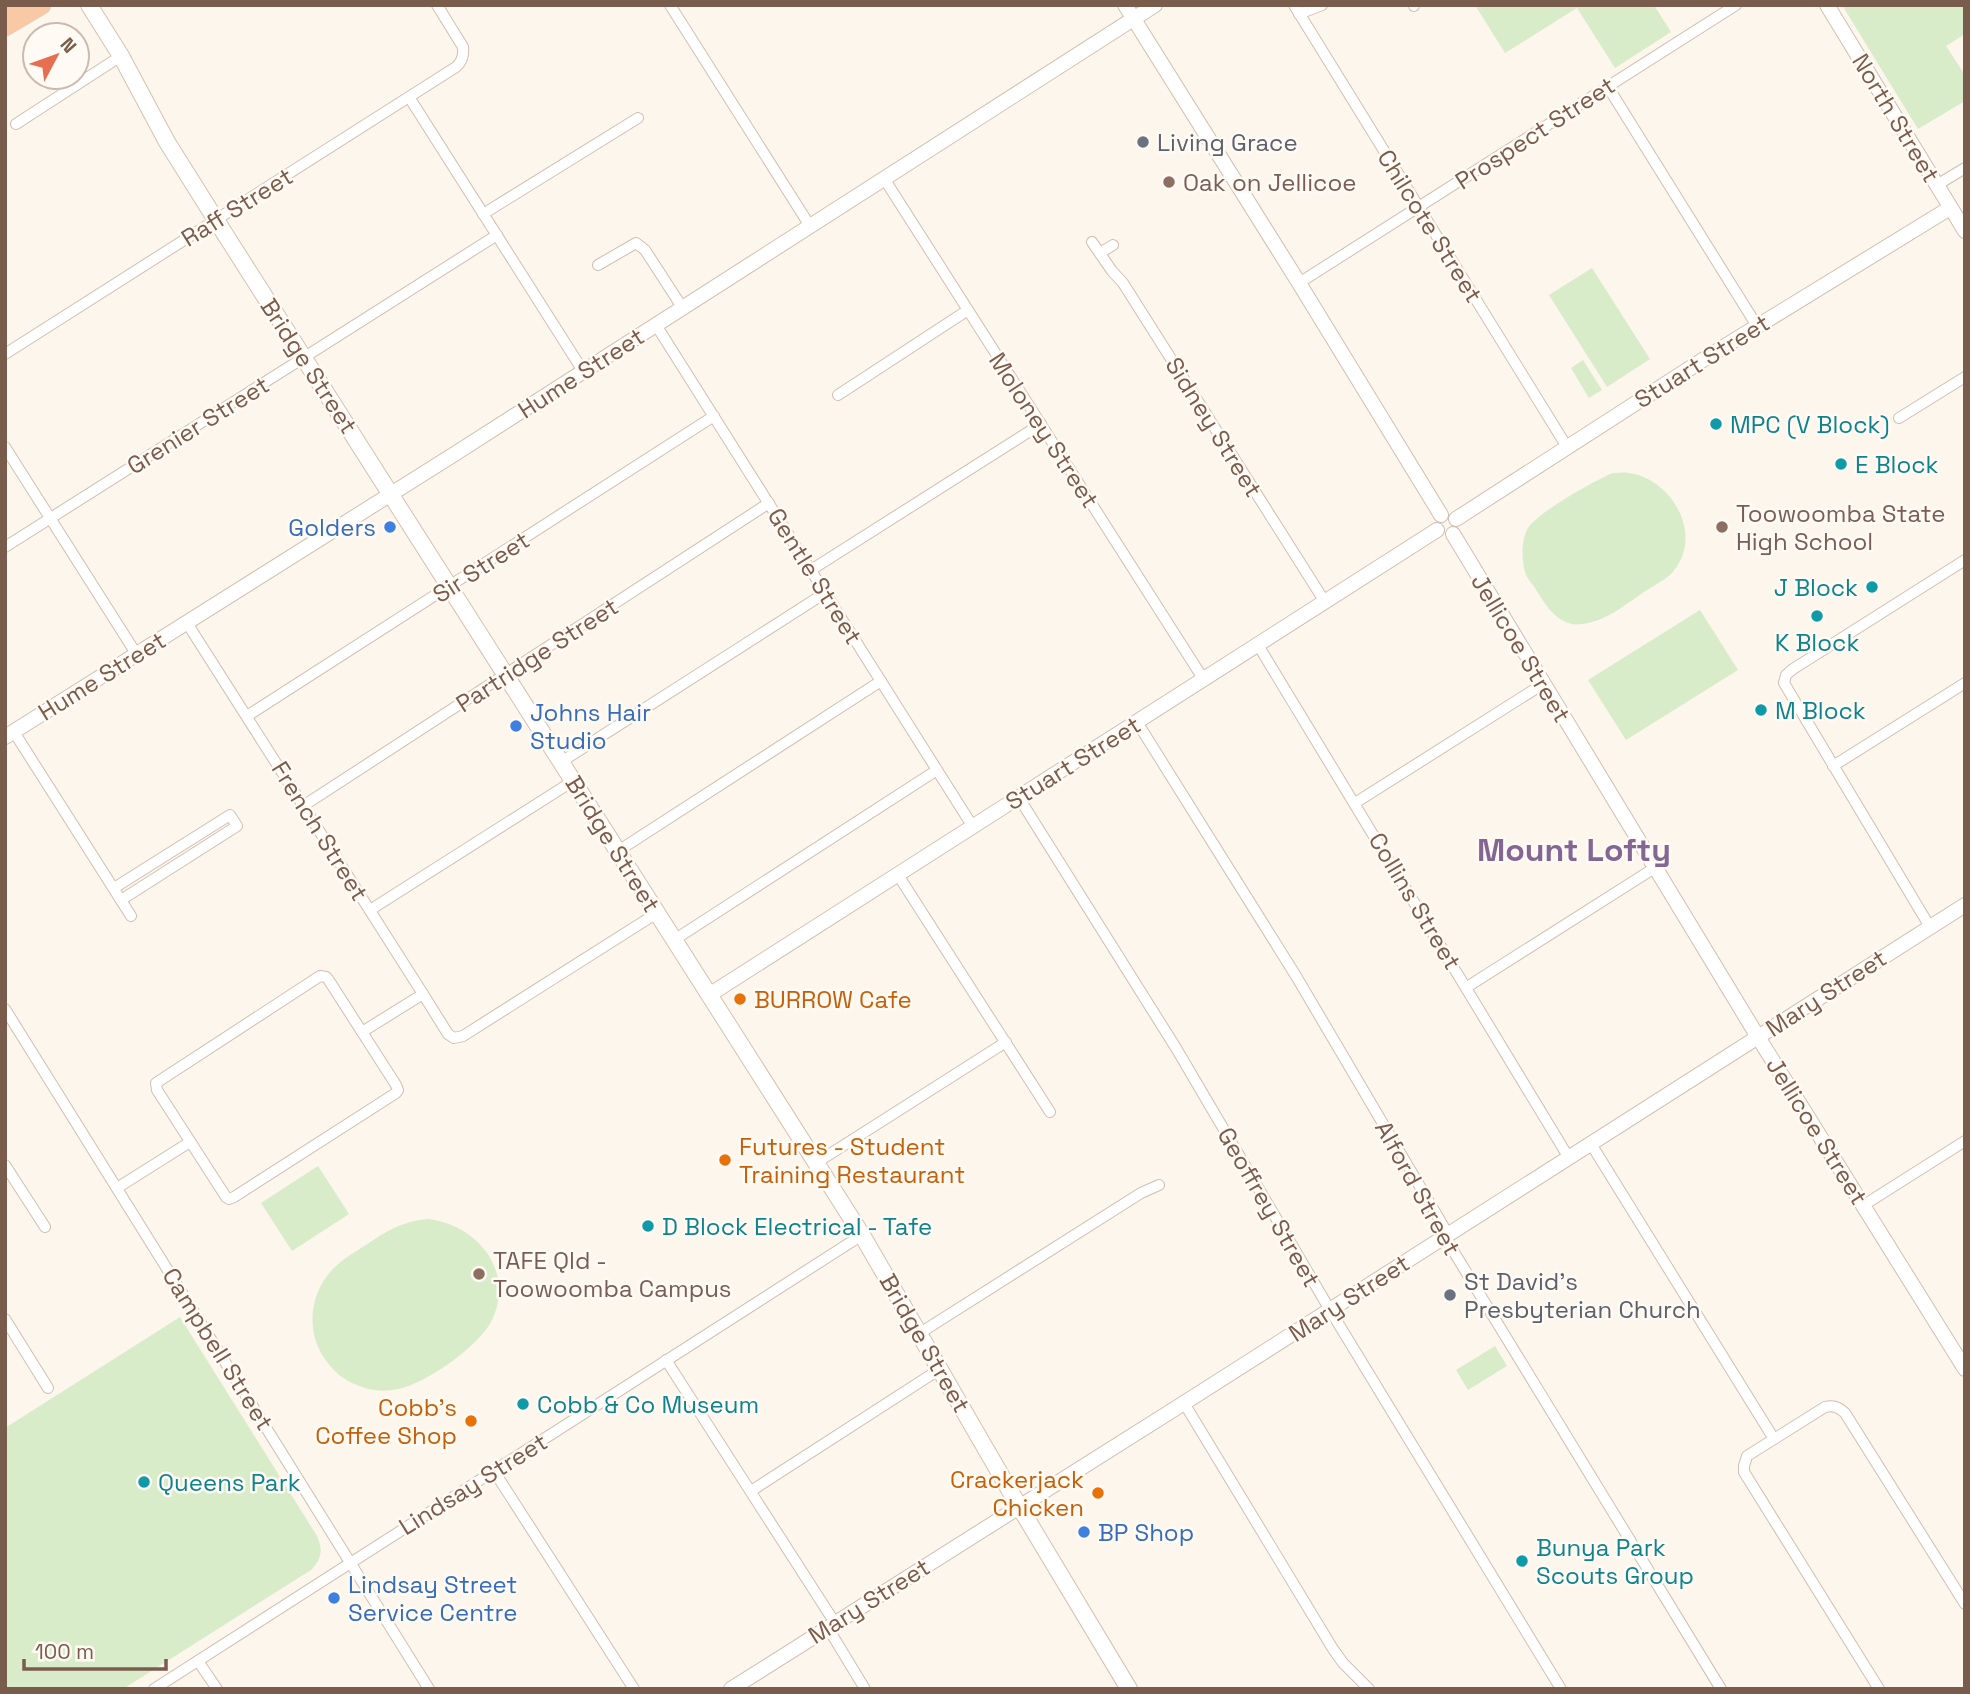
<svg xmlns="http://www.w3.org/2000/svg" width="1970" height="1694" font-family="'Space Grotesk',sans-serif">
<rect width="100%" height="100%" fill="#fdf6ec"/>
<g fill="#d8ecc9">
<path d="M1475,5H1654L1671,32L1615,68L1577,8L1505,53Z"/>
<path d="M1842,5H1965V34L1946,46L1965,75V101L1918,129Z"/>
<path d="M1592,268L1650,359L1607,387L1549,295Z"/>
<path d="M1583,360L1602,390L1589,398L1571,368Z"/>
<path d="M1613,473C1618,473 1624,472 1629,473C1666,478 1696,521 1682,557C1680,562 1675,570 1671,574C1663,581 1653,586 1644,592C1625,605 1606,621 1583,624C1559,628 1546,606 1535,588C1532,584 1528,579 1526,575C1521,561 1521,540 1528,528C1537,513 1595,480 1613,473Z"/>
<path d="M1700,610L1738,670L1626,740L1588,680Z"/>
<path d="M318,1166L349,1214L292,1251L261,1203Z"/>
<path d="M428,1219C479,1225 516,1273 491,1322C478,1347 425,1384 398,1389C384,1392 370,1391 357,1385C340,1379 327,1365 319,1349C306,1322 313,1287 335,1267C344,1258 355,1252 366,1245C386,1231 403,1221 428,1219Z"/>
<path d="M180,1317L317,1536C323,1549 322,1559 311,1570L123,1689H5V1428Z"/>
<path d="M1495,1346L1507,1366L1468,1390L1456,1370Z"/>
</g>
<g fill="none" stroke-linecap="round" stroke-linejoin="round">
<defs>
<g id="minor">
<path d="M670,5L810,226"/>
<path d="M1294,5L1567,447"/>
<path d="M1414,5V6"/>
<path d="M1299,14L1322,5"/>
<path d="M1608,87L1757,326"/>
<path d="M409,97L583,371"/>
<path d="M16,124L121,56"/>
<path d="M885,180L1204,680"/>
<path d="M1937,185L1965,168"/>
<path d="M483,214L638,118"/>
<path d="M1092,242L1112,271L1123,283L1325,602"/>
<path d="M1100,253L1113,245"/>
<path d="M598,265L636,243L645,250L682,307"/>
<path d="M1299,283L1736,5"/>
<path d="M656,325L973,827"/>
<path d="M5,354L456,67C462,62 464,56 463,47L437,5"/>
<path d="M838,395L968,310"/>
<path d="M1899,418L1965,377"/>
<path d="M5,447L137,655"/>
<path d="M5,547L497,235"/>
<path d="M811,570L1041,424"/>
<path d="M187,623L423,994L448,1034L454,1038L463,1036L657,913"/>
<path d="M1258,645L1569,1158"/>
<path d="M247,716L714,416"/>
<path d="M1137,722L1296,976L1445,1229L1449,1244L1721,1689"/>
<path d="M14,732L131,916"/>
<path d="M561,762L825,593"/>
<path d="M1833,766L1965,683"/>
<path d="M1019,798L1176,1048L1330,1310L1561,1689"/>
<path d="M1355,803L1543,684"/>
<path d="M303,806L769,503"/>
<path d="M618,851L881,681"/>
<path d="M898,875L1050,1112"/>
<path d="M114,888L230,815L237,826L121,900"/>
<path d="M370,910L573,781"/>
<path d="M1930,927L1784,683L1786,675L1793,669L1965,560"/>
<path d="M674,940L937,770"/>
<path d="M320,976L326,977L328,979L396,1085L398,1090L396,1093L234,1197L229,1199L226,1197L157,1090L156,1083Z"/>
<path d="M1467,987L1656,867"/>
<path d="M5,1009L429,1689"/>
<path d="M362,1032L423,994"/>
<path d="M1591,1144L1774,1439"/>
<path d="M816,1163L1006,1042"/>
<path d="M5,1165L45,1227"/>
<path d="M117,1188L190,1142"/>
<path d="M1864,1205L1965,1141"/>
<path d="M5,1319L48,1388"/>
<path d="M920,1333L1141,1193L1159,1185"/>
<path d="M666,1360L835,1623"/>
<path d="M1184,1403L1333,1649L1343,1663L1369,1689"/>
<path d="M494,1471L634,1689"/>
<path d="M751,1491L940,1369"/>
<path d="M828,1628L865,1689"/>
<path d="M198,1661L217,1689"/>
<path d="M154,1689L862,1235"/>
<path d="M1879,1689L1744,1472V1466L1747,1456L1825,1407C1834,1405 1838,1407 1845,1413L1965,1604"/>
</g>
<g id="tertiary">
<path d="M1125,5L1299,283L1441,515"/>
<path d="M1827,5L1965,231"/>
<path d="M1456,519L1712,354L1950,208"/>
<path d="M1453,534L1758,1037L1965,1369"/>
<path d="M5,737L453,455L1155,5"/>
<path d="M709,995L1437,530"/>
<path d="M731,1689L1184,1403L1965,905"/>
</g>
<path id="secondary" d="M89,5L121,56L167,142L216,220L862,1235L1013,1496L1129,1689"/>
<g id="trunk">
<path d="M5,9L12,5"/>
<path d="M5,27L42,5"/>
</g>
</defs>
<use href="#minor" stroke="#d1beb0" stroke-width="12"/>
<use href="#tertiary" stroke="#d1beb0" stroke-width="16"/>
<use href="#secondary" stroke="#d6c0b0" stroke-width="18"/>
<use href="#trunk" stroke="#dad1cd" stroke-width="19"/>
<use href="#minor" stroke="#fff" stroke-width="10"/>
<use href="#tertiary" stroke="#fff" stroke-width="14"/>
<use href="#secondary" stroke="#fff" stroke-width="16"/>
<use href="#trunk" stroke="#f9c8a4" stroke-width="18"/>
</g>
<g fill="#6b7280" stroke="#fffaf3" stroke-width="2.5">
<circle cx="1143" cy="142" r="7"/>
<circle cx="1450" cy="1295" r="7"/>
</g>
<g fill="#8d6e63" stroke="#fffaf3" stroke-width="2.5">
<circle cx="1169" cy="182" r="7"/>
<circle cx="1722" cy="527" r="7"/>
<circle cx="479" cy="1274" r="7"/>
</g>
<g fill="#0f9aa8" stroke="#fffaf3" stroke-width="2.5">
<circle cx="1716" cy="424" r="7"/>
<circle cx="1841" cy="464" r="7"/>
<circle cx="1872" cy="587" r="7"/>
<circle cx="1817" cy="616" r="7"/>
<circle cx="1761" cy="710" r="7"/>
<circle cx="648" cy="1226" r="7"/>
<circle cx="523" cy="1404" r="7"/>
<circle cx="144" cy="1482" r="7"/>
<circle cx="1522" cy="1561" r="7"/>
</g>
<g fill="#3f7fe0" stroke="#fffaf3" stroke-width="2.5">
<circle cx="390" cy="527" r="7"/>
<circle cx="516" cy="726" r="7"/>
<circle cx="1084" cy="1532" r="7"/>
<circle cx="334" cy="1598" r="7"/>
</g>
<g fill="#e8710a" stroke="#fffaf3" stroke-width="2.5">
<circle cx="740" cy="999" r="7"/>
<circle cx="725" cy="1160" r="7"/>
<circle cx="471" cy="1421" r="7"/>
<circle cx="1098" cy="1493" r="7"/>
</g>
<g text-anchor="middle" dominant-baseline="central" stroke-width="5" stroke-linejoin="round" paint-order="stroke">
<g font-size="24" fill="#7a5c4d" stroke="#fffaf3">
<text transform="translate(1896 118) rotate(59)">North Street</text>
<text transform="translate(1535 133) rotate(-33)">Prospect Street</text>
<text transform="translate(237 207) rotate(-32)">Raff Street</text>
<text transform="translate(1430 226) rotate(58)">Chilcote Street</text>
<text transform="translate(1702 361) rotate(-32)">Stuart Street</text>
<text transform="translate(309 366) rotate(57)">Bridge Street</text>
<text transform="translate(581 373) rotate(-33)">Hume Street</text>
<text transform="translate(198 425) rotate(-32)">Grenier Street</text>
<text transform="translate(1214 427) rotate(58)">Sidney Street</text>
<text transform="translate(1044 430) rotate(57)">Moloney Street</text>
<text transform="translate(481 567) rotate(-33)">Sir Street</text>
<text transform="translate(815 576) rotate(58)">Gentle Street</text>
<text transform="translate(1521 648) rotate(59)">Jellicoe Street</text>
<text transform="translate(537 655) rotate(-33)">Partridge Street</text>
<text transform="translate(102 676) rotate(-32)">Hume Street</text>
<text transform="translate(1073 763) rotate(-32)">Stuart Street</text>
<text transform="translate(320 831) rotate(58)">French Street</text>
<text transform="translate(613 844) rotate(58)">Bridge Street</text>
<text transform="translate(1415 901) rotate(59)">Collins Street</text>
<text transform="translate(1826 993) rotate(-33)">Mary Street</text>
<text transform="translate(1817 1131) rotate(58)">Jellicoe Street</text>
<text transform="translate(1418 1188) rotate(61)">Alford Street</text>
<text transform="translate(1269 1207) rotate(60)">Geoffrey Street</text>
<text transform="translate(1349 1298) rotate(-33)">Mary Street</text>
<text transform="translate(925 1343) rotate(60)">Bridge Street</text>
<text transform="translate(218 1349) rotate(58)">Campbell Street</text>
<text transform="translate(473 1484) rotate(-32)">Lindsay Street</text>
<text transform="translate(869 1601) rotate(-32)">Mary Street</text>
</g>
<g font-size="24" fill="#5b616d" stroke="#fffaf3" text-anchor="start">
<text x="1157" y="142">Living Grace</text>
<text x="1464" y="1281">St David's<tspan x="1464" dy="28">Presbyterian Church</tspan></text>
</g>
<g font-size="24" fill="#785e54" stroke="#fffaf3" text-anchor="start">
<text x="1183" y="182">Oak on Jellicoe</text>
<text x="1736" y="513">Toowoomba State<tspan x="1736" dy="28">High School</tspan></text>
<text x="493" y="1260">TAFE Qld -<tspan x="493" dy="28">Toowoomba Campus</tspan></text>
</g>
<g font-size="24" fill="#0d838f" stroke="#fffaf3" text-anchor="start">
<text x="1730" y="424">MPC (V Block)</text>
<text x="1855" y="464">E Block</text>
<text x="1858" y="587" text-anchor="end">J Block</text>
<text x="1817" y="642" text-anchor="middle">K Block</text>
<text x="1775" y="710">M Block</text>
<text x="662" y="1226">D Block Electrical - Tafe</text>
<text x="537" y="1404">Cobb &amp; Co Museum</text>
<text x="158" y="1482">Queens Park</text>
<text x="1536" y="1547">Bunya Park<tspan x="1536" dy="28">Scouts Group</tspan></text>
</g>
<g font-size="24" fill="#366cbe" stroke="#fffaf3" text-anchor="start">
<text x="376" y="527" text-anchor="end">Golders</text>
<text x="530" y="712">Johns Hair<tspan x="530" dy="28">Studio</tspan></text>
<text x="1098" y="1532">BP Shop</text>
<text x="348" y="1584">Lindsay Street<tspan x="348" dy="28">Service Centre</tspan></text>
</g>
<g font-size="24" fill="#c56008" stroke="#fffaf3" text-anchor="start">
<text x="754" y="999">BURROW Cafe</text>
<text x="739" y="1146">Futures - Student<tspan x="739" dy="28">Training Restaurant</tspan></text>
<text x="457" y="1407" text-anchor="end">Cobb's<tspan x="457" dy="28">Coffee Shop</tspan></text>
<text x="1084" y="1479" text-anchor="end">Crackerjack<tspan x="1084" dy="28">Chicken</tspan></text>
</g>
<g font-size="32" font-weight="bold" fill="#846695" stroke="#fffaf3">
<text x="1574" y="850">Mount Lofty</text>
</g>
</g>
<rect width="1970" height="1694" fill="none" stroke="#7a5c4d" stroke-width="14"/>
<g transform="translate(56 56) rotate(49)"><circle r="33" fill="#fffaf3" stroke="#cabbb1" stroke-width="2"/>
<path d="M0-5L12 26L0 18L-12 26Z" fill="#e76f51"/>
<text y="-10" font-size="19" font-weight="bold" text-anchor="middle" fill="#7a5c4d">N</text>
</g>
<path d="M24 1659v10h142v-10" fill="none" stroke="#7a5c4d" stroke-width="3.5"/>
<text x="35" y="1659" font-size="21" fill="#7a5c4d" stroke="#fffaf3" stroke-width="5" paint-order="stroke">100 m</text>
</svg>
